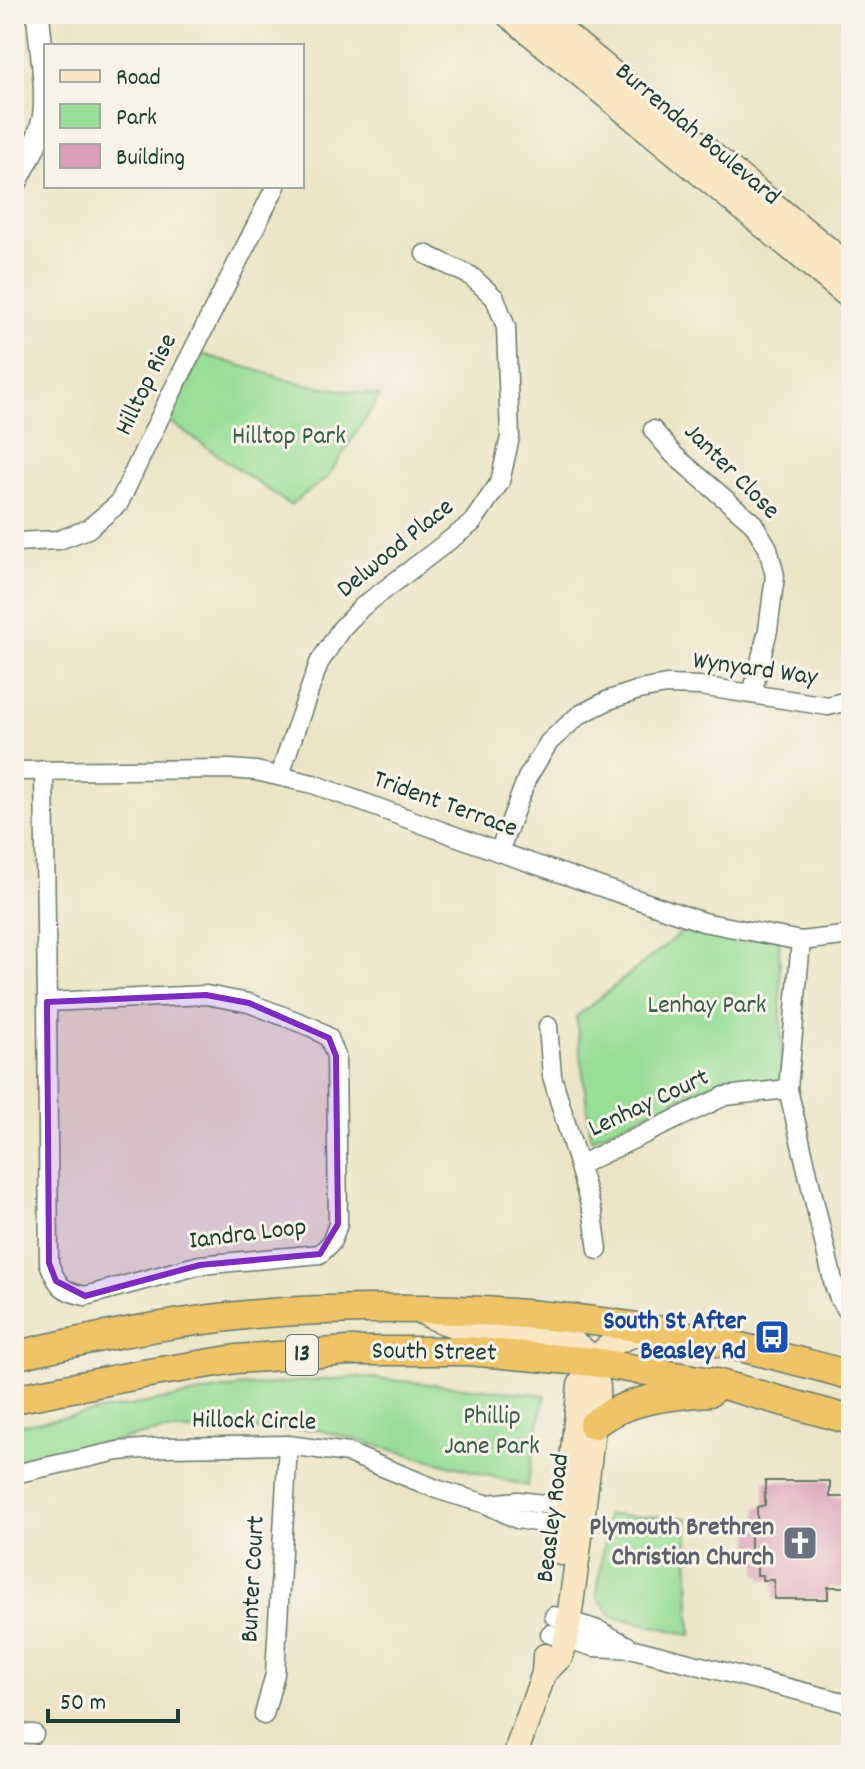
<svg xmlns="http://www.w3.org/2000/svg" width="865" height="1769" font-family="Dekko,sans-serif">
<rect width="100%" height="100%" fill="#f7f3e8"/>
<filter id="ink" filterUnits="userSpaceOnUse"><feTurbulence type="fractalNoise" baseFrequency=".0125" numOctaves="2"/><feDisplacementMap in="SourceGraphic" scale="16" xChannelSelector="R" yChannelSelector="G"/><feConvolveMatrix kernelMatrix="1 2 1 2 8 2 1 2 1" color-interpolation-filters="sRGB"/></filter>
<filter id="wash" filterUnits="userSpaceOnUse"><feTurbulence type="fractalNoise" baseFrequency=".006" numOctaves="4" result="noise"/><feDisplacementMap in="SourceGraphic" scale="32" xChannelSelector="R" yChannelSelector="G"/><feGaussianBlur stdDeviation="1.8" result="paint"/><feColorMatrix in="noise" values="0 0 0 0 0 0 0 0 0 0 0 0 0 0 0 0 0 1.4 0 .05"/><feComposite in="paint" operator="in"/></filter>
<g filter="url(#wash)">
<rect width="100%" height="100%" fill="#ebe5c6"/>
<g fill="#99de97" stroke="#5c8e66" stroke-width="2">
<path d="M202,354L299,383L380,396L327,478L290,505L169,421Z"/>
<path d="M691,925L779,938L783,1082L722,1079L591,1139L576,1017Z"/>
<path d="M359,1377L545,1395L527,1486L316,1429L162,1431L14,1462V1426L26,1424L236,1387Z"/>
<path d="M607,1515L687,1518L691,1635L611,1616L597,1596Z"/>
</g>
<g id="blocks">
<path fill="#daa0b8" d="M765,1481H830V1497H846V1505H851V1587H828V1599H774V1580H762V1575H757V1562H750V1524L757,1523V1507L765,1505Z"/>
</g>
</g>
<g filter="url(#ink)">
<use href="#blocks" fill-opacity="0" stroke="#667867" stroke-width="2"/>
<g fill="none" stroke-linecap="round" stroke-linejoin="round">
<defs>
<g id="minor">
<path d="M653,430L674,455L753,523L768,548L775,576L768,630L752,694"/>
<path d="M14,542L59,540L88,529L119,503L172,392L276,186"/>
<path d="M44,770L47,1002L206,995L249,1003L314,1028L329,1038L336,1056L338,1224L331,1243L320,1254L200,1265L85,1296C61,1291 57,1285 49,1263L47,1002"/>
<path d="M14,771L230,769L256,771L313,784L499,852L703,922L801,941L851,935"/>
<path d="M281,775L285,759L319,663L341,629L362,607L472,523L500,482L510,437L506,327L495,298L471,276L425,254"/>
<path d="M499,852L527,778L549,742L579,715L609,700L639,690L666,685L700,686L828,706L851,700"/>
<path d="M801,941L788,1089L834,1285L839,1298L851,1316"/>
<path d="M548,1026L552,1076L593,1214L598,1250"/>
<path d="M579,1165L725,1096L788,1089"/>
<path d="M14,1474L118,1451L166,1447L288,1445L348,1453L439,1490L486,1504L517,1519L574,1528"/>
<path d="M489,1504L518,1501L578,1508"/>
<path d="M554,1616L598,1630L628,1646"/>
<path d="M550,1634L594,1647L634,1649L851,1704"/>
<path d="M264,1715L275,1674L288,1445"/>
<path d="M14,1733L34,1734"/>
</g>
<path id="tertiary" d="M14,186C25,164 40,140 44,116C48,87 40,44 38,14"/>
<g id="secondary">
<path d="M507,14L851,298"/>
<path d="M541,14L851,268"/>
<path d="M420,1311C435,1319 450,1325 466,1329C500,1337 554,1325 581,1348C594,1358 595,1372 598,1387L577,1561L566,1640L561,1656L544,1673"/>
<path d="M562,1553L580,1385C603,1344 608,1343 652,1329"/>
<path d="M515,1755L544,1673L545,1656"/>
</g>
<g id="trunk">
<path d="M14,1356C85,1339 156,1325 228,1317C275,1311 321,1310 367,1309C504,1307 636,1320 769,1354C796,1361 824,1367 851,1376"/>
<path d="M14,1399L143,1374L236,1359L349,1351H467L593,1362L716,1383L851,1420"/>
<path d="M593,1425C625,1399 671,1395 710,1392"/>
</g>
</defs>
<use href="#minor" stroke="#667867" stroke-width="21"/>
<use href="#tertiary" stroke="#667867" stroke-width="25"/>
<use href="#secondary" stroke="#667867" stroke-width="27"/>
<use href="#trunk" stroke="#667867" stroke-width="31"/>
<use href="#minor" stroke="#fff" stroke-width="18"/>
<use href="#tertiary" stroke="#fff" stroke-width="22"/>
<use href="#secondary" stroke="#f9e7c3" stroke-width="24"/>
<use href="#trunk" stroke="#efc469" stroke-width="28"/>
</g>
</g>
<path fill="#7b2cbf" fill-opacity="0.2" stroke="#7b2cbf" stroke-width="6" stroke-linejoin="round" d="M206,995L249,1003L329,1038L336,1056L338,1224L320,1254L200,1265L85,1296L56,1281L49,1263L47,1002Z"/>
<defs>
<symbol id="bus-square" viewBox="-11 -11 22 22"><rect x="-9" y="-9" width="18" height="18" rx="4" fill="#1a4fb4" stroke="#f7f3e8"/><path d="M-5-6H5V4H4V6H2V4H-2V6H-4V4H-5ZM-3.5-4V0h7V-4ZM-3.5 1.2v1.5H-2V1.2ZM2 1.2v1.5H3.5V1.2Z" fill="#fff"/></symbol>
<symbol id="church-square" viewBox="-11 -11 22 22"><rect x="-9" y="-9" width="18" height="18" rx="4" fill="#6b7280" stroke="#f7f3e8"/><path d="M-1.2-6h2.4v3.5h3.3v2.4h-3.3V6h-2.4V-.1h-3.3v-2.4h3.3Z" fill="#fff"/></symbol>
</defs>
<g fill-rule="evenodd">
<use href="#bus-square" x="752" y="1317" width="40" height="40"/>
<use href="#church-square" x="780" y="1523" width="40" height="40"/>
</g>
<g text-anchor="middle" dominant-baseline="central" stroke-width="6" stroke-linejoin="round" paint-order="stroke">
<rect fill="#f7f3e8" stroke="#60746a" stroke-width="2" x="286" y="1335" width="32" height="40" rx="6"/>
<g font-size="24" font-weight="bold" fill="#1f3d34">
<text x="302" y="1355">13</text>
</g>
<g font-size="26" fill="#1f3d34" stroke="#f7f3e8">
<text transform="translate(697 135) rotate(40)">Burrendah Boulevard</text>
<text transform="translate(147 385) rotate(-64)">Hilltop Rise</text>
<text transform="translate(731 472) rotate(45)">Janter Close</text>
<text transform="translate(396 549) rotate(-39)">Delwood Place</text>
<text transform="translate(755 670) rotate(8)">Wynyard Way</text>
<text transform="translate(445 805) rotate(20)">Trident Terrace</text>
<text transform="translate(649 1104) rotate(-25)">Lenhay Court</text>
<text transform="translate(248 1235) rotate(-7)">Iandra Loop</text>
<text transform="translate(434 1353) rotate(1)">South Street</text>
<text transform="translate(254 1422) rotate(1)">Hillock Circle</text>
<text transform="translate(554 1518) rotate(-83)">Beasley Road</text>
<text transform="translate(254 1579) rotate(-87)">Bunter Court</text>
</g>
<g font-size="26" fill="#375d48" stroke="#f7f3e8">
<text x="289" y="437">Hilltop Park</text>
<text x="707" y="1006">Lenhay Park</text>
<text x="492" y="1417">Phillip<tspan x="492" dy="30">Jane Park</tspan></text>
</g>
<g font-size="26" font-weight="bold" fill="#164399" stroke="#f7f3e8" text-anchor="end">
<text x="746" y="1322">South St After<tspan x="746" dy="30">Beasley Rd</tspan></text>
</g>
<g font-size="26" font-weight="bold" fill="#5b616d" stroke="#f7f3e8" text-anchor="end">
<text x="774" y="1528">Plymouth Brethren<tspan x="774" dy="30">Christian Church</tspan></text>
</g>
</g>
<rect width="865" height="1769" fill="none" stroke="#f7f3e8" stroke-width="48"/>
<rect x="44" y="44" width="260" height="144" fill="#f7f3e8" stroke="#a1aaa0" stroke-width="2"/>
<rect x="60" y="70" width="40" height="12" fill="#f9e7c3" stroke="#a1aaa0" stroke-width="2"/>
<text x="116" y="84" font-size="24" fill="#1f3d34">Road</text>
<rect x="60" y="104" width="40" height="24" fill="#99de97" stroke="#a1aaa0" stroke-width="2"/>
<text x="116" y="124" font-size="24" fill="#1f3d34">Park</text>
<rect x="60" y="144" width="40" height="24" fill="#daa0b8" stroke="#a1aaa0" stroke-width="2"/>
<text x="116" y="164" font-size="24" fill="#1f3d34">Building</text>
<path d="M48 1709v12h130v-12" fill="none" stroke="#1f3d34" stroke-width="4"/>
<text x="60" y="1709" font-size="24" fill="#1f3d34" stroke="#f7f3e8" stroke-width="6" paint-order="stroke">50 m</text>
</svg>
